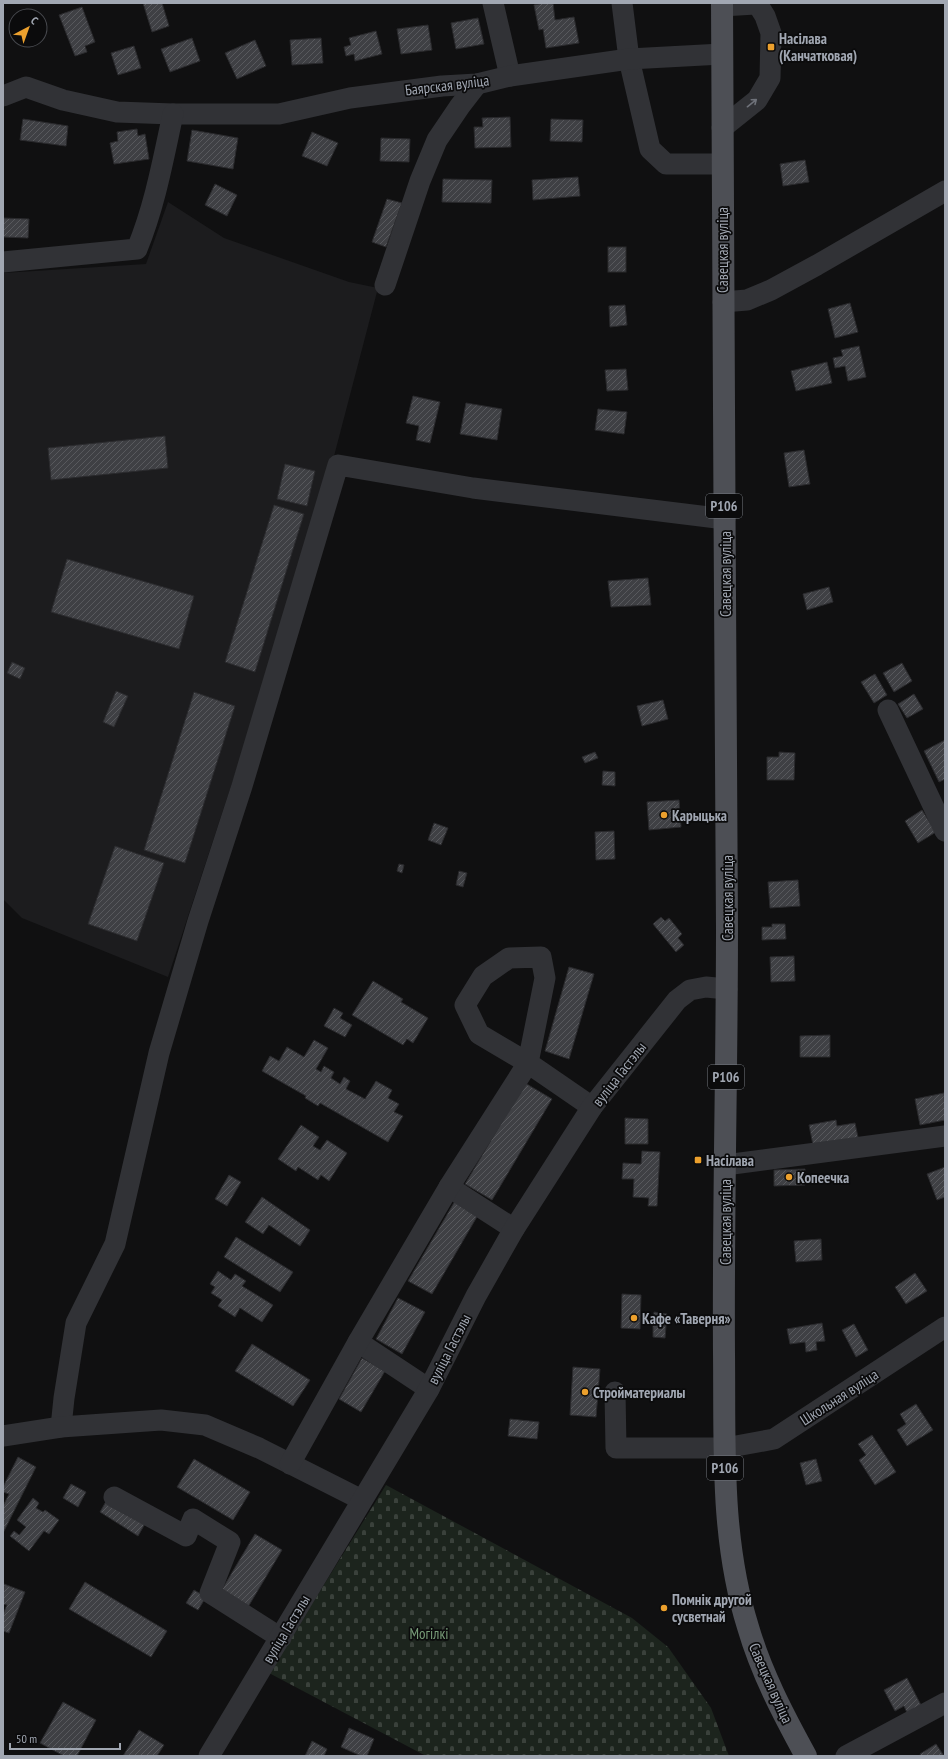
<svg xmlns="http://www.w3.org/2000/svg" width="948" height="1759" font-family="'PT Sans Narrow',sans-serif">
<defs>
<pattern id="cemetery-stones" width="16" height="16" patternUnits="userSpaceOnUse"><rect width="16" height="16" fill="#1c241d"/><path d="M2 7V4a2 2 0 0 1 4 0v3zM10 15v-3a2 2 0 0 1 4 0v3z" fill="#3a413b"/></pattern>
<pattern id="building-hatch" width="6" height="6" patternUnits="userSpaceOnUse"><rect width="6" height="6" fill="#3f4044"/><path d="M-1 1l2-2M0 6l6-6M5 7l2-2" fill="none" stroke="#58595d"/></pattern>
</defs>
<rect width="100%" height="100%" fill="#101011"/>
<path fill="#1c1c1e" d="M168,202L224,238L349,282L378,288L311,544L168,977L22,918L3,899V273L146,264Z"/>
<path fill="url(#cemetery-stones)" d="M386,1485L632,1618L668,1647L711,1708L729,1756H426L269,1673Z"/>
<g fill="url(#building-hatch)" stroke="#2a2a2d">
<path d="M143,3H162L169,26L152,32Z"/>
<path d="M544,3H553L555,20L574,17L579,43L546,48L543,29L539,30L534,5Z"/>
<path d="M82,7L95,42L85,46L87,52L75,56L59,15Z"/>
<path d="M478,18L484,44L456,49L451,23Z"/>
<path d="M428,25L432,50L401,54L397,29Z"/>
<path d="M376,31L382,54L355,61L354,54L346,56L344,47L351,45L349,38Z"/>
<path d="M192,38L200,61L170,72L161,49Z"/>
<path d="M321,38L323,63L292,65L290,40Z"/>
<path d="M255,40L266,66L237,79L225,53Z"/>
<path d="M134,46L141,68L118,75L111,53Z"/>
<path d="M510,117L511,147L475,148L474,127H483L482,118Z"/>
<path d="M23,119L68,126L66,146L20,140Z"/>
<path d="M551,119L583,120L582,142L550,141Z"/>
<path d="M137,129L138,136L145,134L149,159L114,164L110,143L118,141L117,132Z"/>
<path d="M192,130L238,138L233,169L187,161Z"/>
<path d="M312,132L338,143L327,166L302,156Z"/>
<path d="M381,138L410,139L409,162L380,161Z"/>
<path d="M805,160L809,182L783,186L780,164Z"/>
<path d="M578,177L580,196L533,200L532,180Z"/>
<path d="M443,179L492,180L491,203L442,202Z"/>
<path d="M215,184L237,195L227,216L205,205Z"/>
<path d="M387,199L402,203L386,247L372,242Z"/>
<path d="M3,218L29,219L28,238L3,237Z"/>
<rect x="608" y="247" width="18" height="25"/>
<path d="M850,303L858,332L835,338L828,309Z"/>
<path d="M625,305L627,325L610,327L609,306Z"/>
<path d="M859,346L866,377L848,381L845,366L835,368L833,358L843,356L841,350Z"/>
<path d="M827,362L832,383L796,391L791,371Z"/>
<path d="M626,369L628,390L607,391L605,370Z"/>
<path d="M413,396L440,402L430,443L416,440L419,426L406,423Z"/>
<path d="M466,403L502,409L497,440L460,434Z"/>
<path d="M598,409L627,412L624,434L595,430Z"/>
<path d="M165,436L168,468L51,480L48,448Z"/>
<path d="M804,450L810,484L789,487L784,453Z"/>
<path d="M285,464L315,471L307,506L277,499Z"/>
<path d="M274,505L304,514L255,672L225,662Z"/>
<path d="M67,559L194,596L179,649L51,612Z"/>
<path d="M648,578L651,605L611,607L608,581Z"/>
<path d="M829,587L833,602L807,610L803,594Z"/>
<path d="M12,662L25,668L20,679L7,673Z"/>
<path d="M902,663L912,681L894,692L883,673Z"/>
<path d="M875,674L887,695L874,703L861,682Z"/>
<path d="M116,691L128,696L114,727L103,722Z"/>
<path d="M194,692L235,706L185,863L144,850Z"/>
<path d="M914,694L923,709L907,718L898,704Z"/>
<path d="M663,700L668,719L642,726L637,706Z"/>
<path d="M945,740V779L939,782L924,751Z"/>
<path d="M595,752L598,758L585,763L582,757Z"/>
<path d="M779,752L795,753L794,780H767V757H779Z"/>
<path d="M603,771L615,772V786L602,785Z"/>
<path d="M679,800L681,827L649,830L647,802Z"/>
<path d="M922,810L936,832L918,843L905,821Z"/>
<path d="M434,823L448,828L441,845L428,840Z"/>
<path d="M614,831L615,859L596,860L595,832Z"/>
<path d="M115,846L164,863L137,941L88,924Z"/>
<path d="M399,864L404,865L402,873L397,871Z"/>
<path d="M459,871L467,873L463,887L456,885Z"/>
<path d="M798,880L800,906L770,908L768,882Z"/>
<path d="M661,917L665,921L669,918L682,934L678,938L684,945L676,952L653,924Z"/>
<path d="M772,924H785L786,939L762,940V927H772Z"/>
<path d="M794,956L795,981L771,982L770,957Z"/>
<path d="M569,967L594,974L569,1059L545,1051Z"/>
<path d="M373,981L403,999L401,1002L428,1018L413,1043L407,1039L403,1045L352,1015Z"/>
<path d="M334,1008L343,1013L340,1018L352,1025L345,1037L324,1026Z"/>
<path d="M830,1035V1057H800V1036Z"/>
<path d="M314,1040L328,1048L316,1069L321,1072L324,1066L334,1072L331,1078L340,1084L344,1077L350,1081L346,1089L365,1099L376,1081L392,1090L388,1098L399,1104L394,1112L403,1116L388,1142L320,1103L318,1106L305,1098L306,1096L262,1071L270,1056L279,1061L287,1047L304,1057Z"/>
<path d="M525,1083L552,1099L492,1200L465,1184Z"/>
<path d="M944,1093L945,1120L920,1125L915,1099Z"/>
<path d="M625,1118L648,1119V1144H625Z"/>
<path d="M836,1120L837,1126L855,1123L859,1142L814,1150L809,1125Z"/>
<path d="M301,1125L319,1137L313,1146L320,1150L327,1140L347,1153L329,1181L321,1175L318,1180L298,1167L296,1171L278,1159Z"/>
<path d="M642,1151L660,1152L657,1206H648L649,1198L633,1197L634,1179H622L623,1163L641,1164Z"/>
<path d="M945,1167V1197L937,1200L927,1174Z"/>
<path d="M805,1169V1185L774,1186V1170Z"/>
<path d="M229,1175L241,1182L227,1206L215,1199Z"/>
<path d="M262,1197L310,1230L300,1246L269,1225L263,1234L245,1222Z"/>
<path d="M455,1201L478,1215L432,1294L408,1281Z"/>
<path d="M236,1237L293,1272L280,1292L224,1257Z"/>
<path d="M821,1239L822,1260L796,1262L794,1241Z"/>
<path d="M218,1271L231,1280L235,1274L246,1281L242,1286L273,1305L262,1322L240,1308L235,1317L218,1306L222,1300L211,1293L215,1287L210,1284Z"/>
<path d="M915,1273L927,1291L906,1304L895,1287Z"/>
<path d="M622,1294L641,1295L640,1329L621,1328Z"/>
<path d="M398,1298L425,1312L402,1354L376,1339Z"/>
<path d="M654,1312L667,1314L666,1326L653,1325Z"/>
<path d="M822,1323L825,1341L816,1342L817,1350L806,1352L805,1342L790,1344L787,1329Z"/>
<path d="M854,1324L868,1350L856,1357L842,1330Z"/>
<path d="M653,1325L666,1326L665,1338L653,1337Z"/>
<path d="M252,1344L310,1380L293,1406L235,1371Z"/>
<path d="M362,1358L385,1371L361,1412L339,1399Z"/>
<path d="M573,1367L600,1369L596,1417L570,1415Z"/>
<path d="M916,1404L933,1430L907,1446L897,1430L906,1424L900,1414Z"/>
<path d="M510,1419L539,1422L537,1439L508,1436Z"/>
<path d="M872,1435L896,1472L875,1485L859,1460L866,1455L858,1444Z"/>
<path d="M18,1457L36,1467L3,1533V1506L9,1494L3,1492V1487Z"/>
<path d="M194,1459L250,1492L233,1520L177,1487Z"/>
<path d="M816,1459L822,1481L806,1485L800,1463Z"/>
<path d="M71,1484L86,1492L78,1507L63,1498Z"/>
<path d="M33,1498L39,1503L36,1508L43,1512L45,1510L59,1520L49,1534L44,1531L29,1551L10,1536L14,1531L19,1535L26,1527L17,1520Z"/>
<path d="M108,1498L146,1522L138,1536L100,1512Z"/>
<path d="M255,1534L282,1550L248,1607L221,1591Z"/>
<path d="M85,1582L167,1631L151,1657L69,1609Z"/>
<path d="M4,1584L25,1592L9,1633L3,1631V1614L7,1605L3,1604Z"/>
<path d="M194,1590L206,1597L198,1610L186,1603Z"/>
<path d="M907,1678L922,1707L908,1715L904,1706L895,1711L884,1690Z"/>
<path d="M63,1702L96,1720L77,1756H64L40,1743Z"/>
<path d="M349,1728L374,1739L367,1756H361L341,1747Z"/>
<path d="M139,1730L164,1745L157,1756H123Z"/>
<path d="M312,1741L327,1749L324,1756H305Z"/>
<path d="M936,1744L944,1756H921L920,1754Z"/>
</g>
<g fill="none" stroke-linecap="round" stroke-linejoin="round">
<g stroke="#313236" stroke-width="21">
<path d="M493,3L510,76"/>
<path d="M622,3L629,59L650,149L666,164H722"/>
<path d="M722,6L755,4L760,8L765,16L771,33L770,78L757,100L722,128"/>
<path d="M3,96L26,87L63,100L117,112L173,114H279L350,98L442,86L477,84L510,76L629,59L722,54"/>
<path d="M3,262L137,249C155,205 163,160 173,114"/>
<path d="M385,285L420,181L437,140L460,106L477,84"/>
<path d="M723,302L747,300L771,290L817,265L945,191"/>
<path d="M888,710L945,831"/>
<path d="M725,1165L945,1136"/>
<path d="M449,1187L514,1229"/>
<path d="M358,1342L429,1389"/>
<path d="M615,1392L616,1448H725L774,1439L945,1327"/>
<path d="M61,1427L64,1398L76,1323L115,1244L159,1053L198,921L242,786L338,465L473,488L725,519"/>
<path d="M3,1436L61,1427L161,1420L205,1425L259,1448L362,1500"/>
<path d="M290,1464L358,1342L449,1187L528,1063L479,1034L465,1005L483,976L509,958L541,957L545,978L528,1063L592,1107"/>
<path d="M114,1497L186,1536L193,1519L230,1542L210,1593L281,1638"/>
<path d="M209,1756L429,1389L476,1296L514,1229L592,1107L677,1000L690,990L706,987L727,989"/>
<path d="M846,1756L945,1703"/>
</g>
<path stroke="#4d4f55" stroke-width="22" d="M722,3C722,311 726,619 727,927C727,1069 723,1211 724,1353C725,1445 720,1538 748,1627C761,1672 783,1714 806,1756"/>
</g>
<defs><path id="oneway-shaft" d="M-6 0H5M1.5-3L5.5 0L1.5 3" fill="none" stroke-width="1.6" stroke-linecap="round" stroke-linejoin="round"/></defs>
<use stroke="#6f727a" href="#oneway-shaft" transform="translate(752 103) rotate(-39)"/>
<g fill="#eca02d" stroke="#0b0b0c" stroke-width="1.5">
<rect x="767" y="43" width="8" height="8" rx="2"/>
<circle cx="664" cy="815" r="4"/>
<rect x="694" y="1156" width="8" height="8" rx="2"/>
<circle cx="789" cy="1177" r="4"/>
<circle cx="634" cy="1318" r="4"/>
<circle cx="585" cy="1392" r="4"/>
<circle cx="664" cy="1608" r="4"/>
</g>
<g text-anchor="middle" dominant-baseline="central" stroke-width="3.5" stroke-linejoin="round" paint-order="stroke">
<g fill="#0b0b0c" stroke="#747880" stroke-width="1">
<rect x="706" y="494" width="36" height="24" rx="3"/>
<rect x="708" y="1065" width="36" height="24" rx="3"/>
<rect x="707" y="1456" width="36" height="24" rx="3"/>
</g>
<g font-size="14" font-weight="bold" fill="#a1a7b2">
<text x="724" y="506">Р106</text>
<text x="726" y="1077">Р106</text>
<text x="725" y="1468">Р106</text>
</g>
<g font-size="15" font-weight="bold" fill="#a1a7b2" stroke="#0b0b0c" text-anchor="start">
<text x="779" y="38">Насілава<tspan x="779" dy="17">(Канчатковая)</tspan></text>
<text x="672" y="815">Карыцька</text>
<text x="706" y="1160">Насілава</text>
<text x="797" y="1177">Копеечка</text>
<text x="642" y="1318">Кафе «Таверня»</text>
<text x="593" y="1392">Стройматериалы</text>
<text x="672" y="1599">Помнік другой<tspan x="672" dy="17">сусветнай</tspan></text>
</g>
<g font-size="15" fill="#a1a7b2" stroke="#0b0b0c">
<text transform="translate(447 85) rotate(-7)">Баярская вуліца</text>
<text transform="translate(722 250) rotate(-90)">Савецкая вуліца</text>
<text transform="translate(725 574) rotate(-90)">Савецкая вуліца</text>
<text transform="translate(727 898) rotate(-90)">Савецкая вуліца</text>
<text transform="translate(619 1074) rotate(-52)">вуліца Гастэлы</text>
<text transform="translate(725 1222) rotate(-90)">Савецкая вуліца</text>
<text transform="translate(449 1349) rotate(-63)">вуліца Гастэлы</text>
<text transform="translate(839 1397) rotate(-33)">Школьная вуліца</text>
<text transform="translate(286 1629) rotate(-59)">вуліца Гастэлы</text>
<text transform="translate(771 1683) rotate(66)">Савецкая вуліца</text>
</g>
<g font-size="15" fill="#789c78" stroke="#0b0b0c">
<text x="429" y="1633">Могілкі</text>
</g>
</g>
<rect width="948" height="1759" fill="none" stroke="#a1a7b2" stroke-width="8"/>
<g transform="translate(28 28) rotate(41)"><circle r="19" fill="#0b0b0c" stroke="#47494e"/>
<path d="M0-3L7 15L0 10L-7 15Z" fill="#eca02d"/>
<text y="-6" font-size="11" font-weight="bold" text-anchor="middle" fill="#a1a7b2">С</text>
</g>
<path d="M10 1743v6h110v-6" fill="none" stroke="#a1a7b2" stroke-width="2"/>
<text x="16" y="1743" font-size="12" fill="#a1a7b2" stroke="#0b0b0c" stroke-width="3" paint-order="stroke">50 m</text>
</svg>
